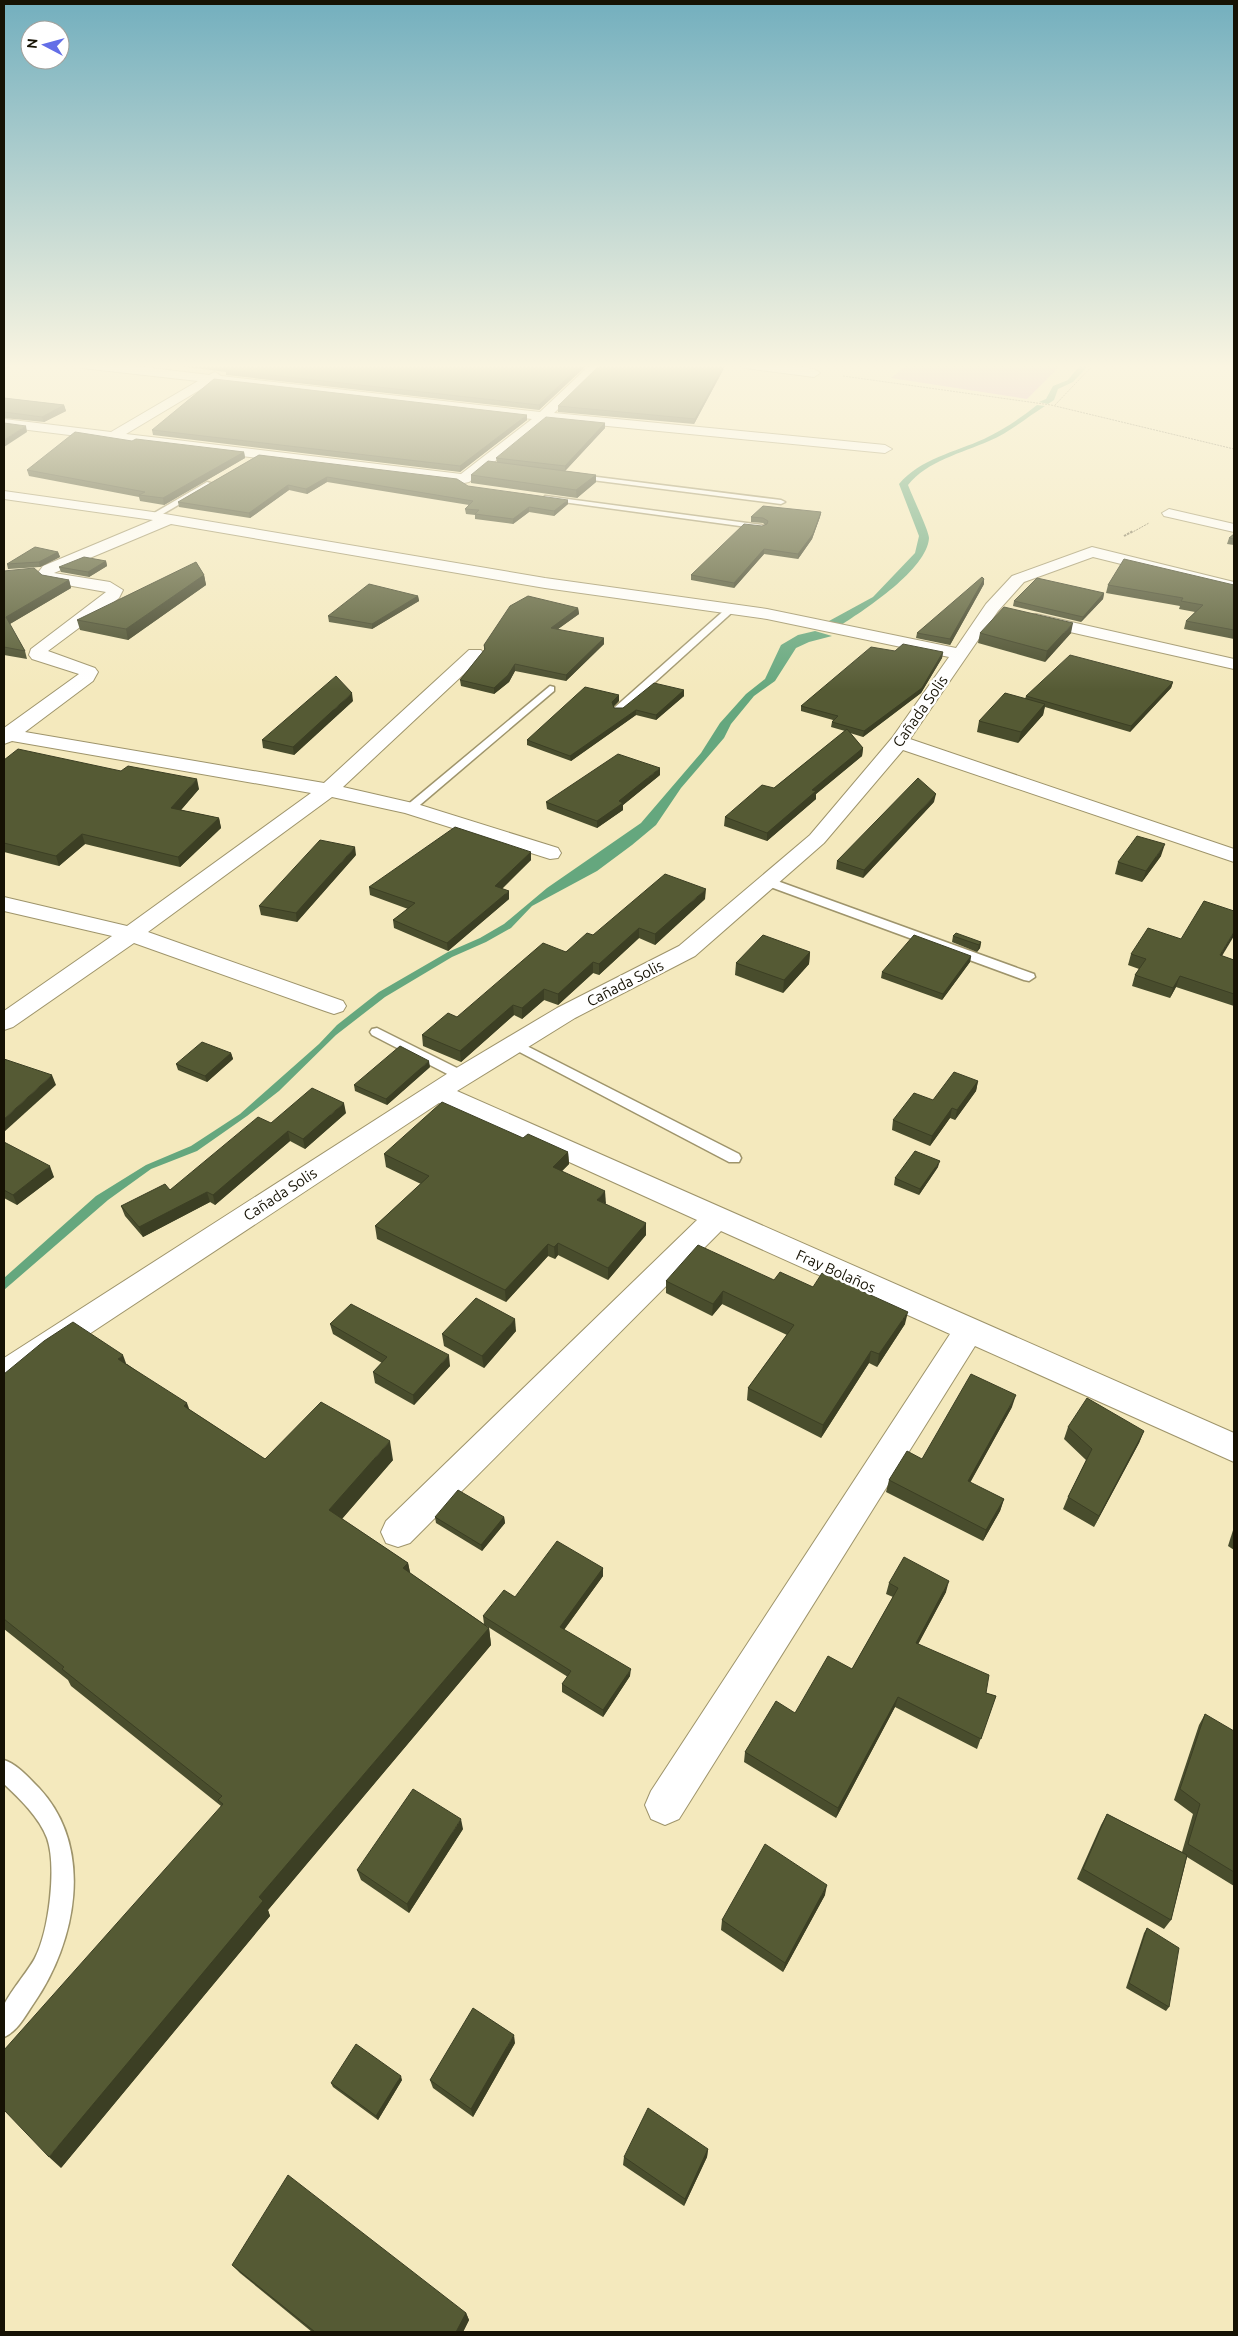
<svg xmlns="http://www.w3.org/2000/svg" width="1238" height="2336" font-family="Ubuntu,sans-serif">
<rect width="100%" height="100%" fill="#f4e9bd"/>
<path fill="#daa4cc" d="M908,364H1062L1027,399L891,378Z"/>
<g fill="#65a77e">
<path d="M1081,364H1088V366L1073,382L1058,389L1054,400L1048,404L1039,402L1046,399L1053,386L1068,380Z"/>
<path d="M1037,405L1045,406C1026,418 1010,432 989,441C962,453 927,461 908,485C912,496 929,531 929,538C927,569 866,609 841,625L829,621L873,597L915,553L919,536L899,484C920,459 955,452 984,439C1003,430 1021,418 1037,405Z"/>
<path d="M815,631L832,636L809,642L796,648L775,681L754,696L731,724L724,738L681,788L656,825L632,845L597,871L532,906L511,928L486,942L452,957L385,997L336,1035L279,1091L247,1116L197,1151L151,1169L108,1200L4,1290V1278L96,1196L146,1165L191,1146L240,1114L319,1044L337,1025L379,992L448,952L480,938L504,924L547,888L641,823L701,753L720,723L746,694L765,679L781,645L798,635Z"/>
</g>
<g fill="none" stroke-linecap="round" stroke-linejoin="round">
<defs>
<g id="service">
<path d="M573,474L781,500L785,502L781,504L576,478L572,476Z"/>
<path d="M207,482L214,484L156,518L149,516Z"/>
<path d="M545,496L762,525L766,527L762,529L548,500L544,498Z"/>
<path d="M729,606L737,608L622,712H614V708Z"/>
<path d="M550,686L554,687V691L414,810H406V806Z"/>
<path d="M769,878L1034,974L1035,977L1029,981L1024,980L765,885L763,882L765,879Z"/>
<path d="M377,1028L467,1073L469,1076L462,1081L457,1079L372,1035L370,1032L372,1029Z"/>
<path d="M515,1040L739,1154L741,1158L739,1162H729L510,1047L508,1044L510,1041Z"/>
<path d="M4,1760C17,1764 29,1778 39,1788C95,1848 76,1942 34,2003C25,2016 18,2031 4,2037C3,2028 2,2016 4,2006C6,1997 29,1970 35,1958C49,1931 57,1866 47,1838C39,1817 20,1799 4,1784Z"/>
</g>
<g id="minor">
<path d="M76,364H118L209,375L215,372L221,376L540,412L591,364H604L554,413L885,445L892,449L885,453L546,420L469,482L464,483L4,427V419L111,432L198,381L82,368ZM213,382L532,419L461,474L126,434Z"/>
<path d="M739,364C754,364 811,363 820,373L814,377L745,368Z"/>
<path d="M4,491L153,512L545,578L767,609L956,648L986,604L1012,576L1092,547L1234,582V592L1093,557L1024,582L998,611L910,739L1234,849V862L903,750L824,843L695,956L575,1018L457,1091L1234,1433V1462L975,1346L679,1819L665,1825L651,1819L645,1805L651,1791L950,1334L721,1231L410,1543L398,1547L386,1543L381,1532L386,1521L697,1220L439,1103L15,1383L4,1386V1358L453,1070L557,1008L679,946L810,835L892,738L949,657L767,619L545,588L171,524L54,573L110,582L123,590L119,598L48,651L95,668L98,672L93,681L25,732L324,783L469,650H481L484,654L481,658L343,787L417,804L558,848L561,853L558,858L550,859L405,813L332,797L148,932L343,1001L346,1006L343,1011L334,1014L325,1011L134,943L13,1027L4,1030V1011L112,936L4,911V897L127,926L311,793L12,741L4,744V728L79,674L32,659L29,655L31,649L106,592L44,581L37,574L43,566L153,520L4,499Z"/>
<path d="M1169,509L1234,524V532L1164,516L1162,513Z"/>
<path d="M1036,614L1234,659V669L1030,623L1028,619L1030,615Z"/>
</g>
</defs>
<use href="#service" stroke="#9e946b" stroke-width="3"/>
<use href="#minor" stroke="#9e946b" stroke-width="2"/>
<g stroke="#847c60" stroke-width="1" stroke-dasharray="2 1" stroke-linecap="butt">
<path d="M843,376L1051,405L1234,449"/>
<path d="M1055,405L1094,364"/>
<path d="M1131,533L1149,523"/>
</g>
<path stroke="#847c60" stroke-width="2" stroke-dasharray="2.5 1" stroke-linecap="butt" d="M1124,536L1133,531"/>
<use href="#service" fill="#fff" fill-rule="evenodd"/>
<use href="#minor" fill="#fff" fill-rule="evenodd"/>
</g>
<g fill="#494d2d">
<path d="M136,364H157L154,366Z"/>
<path d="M162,364H588L539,410L226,375V372Z"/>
<path d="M724,365L723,370L694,424L558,412V406Z"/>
<path d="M4,398L64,405L66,411L44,422L4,418Z"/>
<path d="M527,420L460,472L153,435L152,430Z"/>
<path d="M605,423V428L565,471L596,475V482L577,498L471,483V475L497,462L496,458Z"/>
<path d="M132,441L244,452L245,458L164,505L140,501L139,497L29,476L27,470Z"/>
<path d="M259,455L468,486L568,504L554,516L529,512L513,524L475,519V515L466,514L465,509L469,505L327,482L307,494L289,490L250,518L179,507L178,502Z"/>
<path d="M821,512L820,517L812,539L798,559L764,554L734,588L691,580V575L765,525L763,523L751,522V517Z"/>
<path d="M1234,534V545L1227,544L1229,538Z"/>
<path d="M58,552L60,557L40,567L8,569L7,564Z"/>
<path d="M106,561L107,566L89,577L61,572L59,567Z"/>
<path d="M4,571L42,575L69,580L71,588L10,624L25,651L27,659L4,655Z"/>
<path d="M204,575L206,585L128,640L80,630L77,620Z"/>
<path d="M984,579V584L950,645L916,638L917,633Z"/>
<path d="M1108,585H1234V639L1184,629L1186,621L1195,612L1179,609L1180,606L1106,593Z"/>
<path d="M1104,593L1103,599L1081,622L1013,606L1014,601Z"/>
<path d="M418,596L419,601L372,629L329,622L328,616Z"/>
<path d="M578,608L579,614L558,629L604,644L566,681L515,671L509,682L494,694L461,686L460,680L484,650V645Z"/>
<path d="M980,633H1071L1045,662L978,643Z"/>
<path d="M895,651L943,652L942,658L921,693L863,737L850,733L863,748L862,756L816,794V799L767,841L724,826L725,817L774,788L845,731L831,727L832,722L833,720L801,711V706Z"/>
<path d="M1173,682L1171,688L1130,732L1045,707L1043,715L1018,743L977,732L979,721L1025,699L1026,696Z"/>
<path d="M684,690V696L656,720L636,715L571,761L527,745V740L619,701L613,707L614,708H623Z"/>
<path d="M353,701L294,755L263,748L262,740Z"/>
<path d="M4,760L199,789L181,810L219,818L221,828L180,867L85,844L59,866L4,852Z"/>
<path d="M660,775L623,805V810L597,828L547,809L546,802Z"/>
<path d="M934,802L863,878L836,869L837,861Z"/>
<path d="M531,852V860L502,889L509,899L448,951L394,928L393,920L408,909L370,895L369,887Z"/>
<path d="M356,855L297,922L261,915L259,906Z"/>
<path d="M1161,856L1142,882L1115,874L1118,862Z"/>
<path d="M705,899L655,945L639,938L599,975L593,973L558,1005L544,1000L522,1019L514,1015L461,1062L423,1046L422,1035L457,1017L593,935Z"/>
<path d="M953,936L981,942L980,948L977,952L952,942Z"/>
<path d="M810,952L809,964L783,993L735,975L736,963Z"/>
<path d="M1131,954L1222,956L1234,960V1006L1176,987L1170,998L1132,986L1135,975L1139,969L1128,965Z"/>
<path d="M971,956L970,962L942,1000L881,978L882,972Z"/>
<path d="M231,1053L233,1059L207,1082L178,1070L176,1064Z"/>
<path d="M430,1067L387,1105L355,1091L354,1085Z"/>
<path d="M978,1081L976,1091L955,1120L950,1118L930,1146L892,1130L893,1120L933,1100Z"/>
<path d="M346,1113L305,1149L290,1141L215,1205L210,1202L143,1237L125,1216L121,1206L170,1190L271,1123Z"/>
<path d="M523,1138L568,1152L569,1164L562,1171L646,1235L608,1280L558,1255L555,1259L548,1256L506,1302L377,1239L375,1226L421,1184L386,1167L384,1154Z"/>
<path d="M4,1142L54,1177L17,1205L4,1198Z"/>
<path d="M938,1167L919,1195L894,1185L895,1178Z"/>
<path d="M774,1280L813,1287L905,1324L877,1367L869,1363L821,1438L747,1400L748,1388L787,1335L722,1304L712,1316L666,1293V1281Z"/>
<path d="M330,1324L450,1366L414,1405L375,1383L373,1372L382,1363L333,1334Z"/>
<path d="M516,1331L484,1368L444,1346L442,1334Z"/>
<path d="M127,1364L190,1410L265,1459L393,1460L342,1519L408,1563L410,1573L484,1624L483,1616L515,1597L603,1568V1576L564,1630L630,1676L603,1717L562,1692V1684L568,1677L485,1625L489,1628L491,1645L268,1910L270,1916L61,2168L221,1806L71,1686L68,1680L4,1629V1374Z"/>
<path d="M1012,1407L970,1483L1004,1499L1000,1511L983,1541L886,1492L889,1480L922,1459Z"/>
<path d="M1068,1427L1144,1431L1139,1443L1094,1527L1063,1509L1068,1497L1086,1460L1064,1439Z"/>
<path d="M435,1517H504L505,1523L482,1551L436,1523Z"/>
<path d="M1234,1527V1550L1228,1546Z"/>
<path d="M889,1583L946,1592L918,1644L986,1693L996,1696L977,1749L895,1707L836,1818L744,1762L745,1752L852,1669L893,1597L886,1594Z"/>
<path d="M1205,1714L1234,1758V1886L1187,1857L1171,1920L1164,1929L1077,1879L1101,1825L1107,1814L1182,1852L1193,1814L1174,1800L1199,1725Z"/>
<path d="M463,1829L409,1913L361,1880L357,1870Z"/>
<path d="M825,1895L783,1972L721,1930L722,1920Z"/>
<path d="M1147,1928L1169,2007L1166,2011L1126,1988L1144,1933Z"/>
<path d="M515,2043L473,2117L433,2088L430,2080Z"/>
<path d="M402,2080L378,2120L333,2087L331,2083Z"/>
<path d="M708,2149L707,2157L684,2206L623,2165L624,2157Z"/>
<path d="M232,2265L466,2313L469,2320L463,2332H312L240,2273Z"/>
</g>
<g fill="#3c3f24">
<path d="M4,364H16L4,370Z"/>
<path d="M582,364H588L539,410V405Z"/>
<path d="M724,365L723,370L694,424L695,419Z"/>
<path d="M64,405L66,411L44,422L42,417Z"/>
<path d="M527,415V420L460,472V466Z"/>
<path d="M605,423V428L565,471V466Z"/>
<path d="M26,426L27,432L4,447V440Z"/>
<path d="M244,452L245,458L164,505L163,498Z"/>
<path d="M596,475V482L577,498L576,490Z"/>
<path d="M327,477V482L307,494L306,489Z"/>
<path d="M288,485L289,490L250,518L249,513Z"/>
<path d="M568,500V504L554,516V511Z"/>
<path d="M529,507V512L513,524V519Z"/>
<path d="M821,512L820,517L812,539L798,559V554Z"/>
<path d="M764,549V554L734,588V583Z"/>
<path d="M58,552L60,557L40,567L39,562Z"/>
<path d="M106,561L107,566L89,577L88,572Z"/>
<path d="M204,575L206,585L128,640L126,629Z"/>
<path d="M984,579V584L950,645V639Z"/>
<path d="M69,580L71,588L8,625L6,617Z"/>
<path d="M1104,593L1103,599L1081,622L1083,617Z"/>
<path d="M418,596L419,601L372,629V624Z"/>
<path d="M578,608L579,614L551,634V628Z"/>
<path d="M1073,623L1071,633L1045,662L1047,651Z"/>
<path d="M604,638V644L566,681V675Z"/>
<path d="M943,652L942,658L921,693L863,737L864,731Z"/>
<path d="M515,664V671L509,682L494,694V688Z"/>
<path d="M1173,682L1171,688L1130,732L1131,726Z"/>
<path d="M684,690V696L656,720V715Z"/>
<path d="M352,693L353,701L294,755L293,747Z"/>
<path d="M619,695V701L612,708V702Z"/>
<path d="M1045,704L1043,715L1018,743L1021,732Z"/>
<path d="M636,710V715L571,761L570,756Z"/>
<path d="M863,748L862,756L816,794V799L767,841V833L812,790Z"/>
<path d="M660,768V775L623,805V810L597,828V821L619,801Z"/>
<path d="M197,779L199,789L174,818L171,808Z"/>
<path d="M936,794L934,802L863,878L864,870Z"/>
<path d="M219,818L221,828L180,867L178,857Z"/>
<path d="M82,834L85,844L59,866L56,856Z"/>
<path d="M1165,844L1161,856L1142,882L1146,871Z"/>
<path d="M355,847L356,855L297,922L296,913Z"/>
<path d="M531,852V860L496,894L495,886Z"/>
<path d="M706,889L705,899L655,945V934Z"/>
<path d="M509,891V899L448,951L447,943Z"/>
<path d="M639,928V938L599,975V964Z"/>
<path d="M1234,932V936L1216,966L1220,955Z"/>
<path d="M981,942L980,948L977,952L979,945Z"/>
<path d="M810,952L809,964L783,993L784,980Z"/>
<path d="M971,956L970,962L942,1000L943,994Z"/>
<path d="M593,962V973L558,1005V994Z"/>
<path d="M1180,976L1176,987L1170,998L1173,988Z"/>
<path d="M544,989V1000L522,1019V1008Z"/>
<path d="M513,1005L514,1015L461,1062L460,1051Z"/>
<path d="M231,1053L233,1059L207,1082L205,1076Z"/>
<path d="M429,1061L430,1067L387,1105L386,1099Z"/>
<path d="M52,1075L56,1085L4,1132V1119Z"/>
<path d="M978,1081L976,1091L955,1120L957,1110Z"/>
<path d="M344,1103L346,1113L305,1149L303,1139Z"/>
<path d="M952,1108L950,1118L930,1146L932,1136Z"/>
<path d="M288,1131L290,1141L215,1205L213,1195Z"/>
<path d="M568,1152L569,1164L553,1180V1167Z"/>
<path d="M940,1161L938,1167L919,1195L920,1189Z"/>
<path d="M50,1166L54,1177L17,1205L13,1195Z"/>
<path d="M605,1191L606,1204L597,1200Z"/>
<path d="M207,1192L210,1202L143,1237L139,1227Z"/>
<path d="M646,1223V1235L608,1280V1268Z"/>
<path d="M558,1243V1255L555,1259L554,1247Z"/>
<path d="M548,1244V1256L506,1302L505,1290Z"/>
<path d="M723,1291L722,1304L712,1316L713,1304Z"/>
<path d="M908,1312L905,1324L877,1367L879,1354Z"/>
<path d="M515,1319L516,1331L484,1368L482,1356Z"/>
<path d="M871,1351L869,1363L821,1438L823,1425Z"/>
<path d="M123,1355L130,1374L118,1359Z"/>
<path d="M449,1355L450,1366L414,1405L413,1395Z"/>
<path d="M1016,1395L1012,1407L964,1493L968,1481Z"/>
<path d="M187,1403L194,1422L184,1406Z"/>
<path d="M1144,1431L1139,1443L1094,1527L1099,1516Z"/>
<path d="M390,1441L393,1460L333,1529L329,1510Z"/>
<path d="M1004,1499L1000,1511L983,1541L986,1530Z"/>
<path d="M504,1517L505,1523L482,1551L481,1545Z"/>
<path d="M408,1563L412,1581L403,1568Z"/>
<path d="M603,1568V1576L560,1635V1627Z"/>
<path d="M949,1581L946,1592L913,1654L916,1643Z"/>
<path d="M489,1628L491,1645L268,1910L270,1916L61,2168L49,2157L259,1897Z"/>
<path d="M631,1669L630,1676L603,1717V1710Z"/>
<path d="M898,1697L895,1707L836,1818L838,1808Z"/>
<path d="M461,1819L463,1829L409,1913L407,1904Z"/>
<path d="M827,1885L825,1895L783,1972L785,1963Z"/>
<path d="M514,2035L515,2043L473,2117L471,2109Z"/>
<path d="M401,2076L402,2080L378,2120L376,2116Z"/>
<path d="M708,2149L707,2157L684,2206L685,2199Z"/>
<path d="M466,2313L469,2320L463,2332H456Z"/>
</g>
<g fill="#555a34" stroke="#3c3f24">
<path d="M204,364H582L539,405L225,370L228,367Z"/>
<path d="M601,364H721L724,365L695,419L558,406Z"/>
<path d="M214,379L527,415L460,466L152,430Z"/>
<path d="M4,398L64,405L42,417L4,412Z"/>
<path d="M546,417L605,423L565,466L496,458Z"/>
<path d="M4,423L26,426L4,440Z"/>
<path d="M75,432L132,441L136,439L244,452L163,498L139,495L145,492L27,470Z"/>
<path d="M259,455L457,479L468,486L568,500L554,511L529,507L513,519L475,514L479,510L465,509L473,501L327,477L306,489L288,485L249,513L178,502Z"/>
<path d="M488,461L596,475L576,490L471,475Z"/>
<path d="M763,506L821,512L813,534L798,554L764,549L734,583L691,575L744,524L762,526L767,524L768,521L763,518L751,517Z"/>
<path d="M1234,534V539L1229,538Z"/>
<path d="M35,547L58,552L39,562L7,564Z"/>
<path d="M84,557L106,561L88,572L59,567Z"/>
<path d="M1124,559L1234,585V630L1186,621L1203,605L1181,601L1183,598L1108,585Z"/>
<path d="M196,562L204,575L126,629L77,620Z"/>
<path d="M34,568L42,575L69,580L6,617L25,651L4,647V571Z"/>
<path d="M982,577L984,579L950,639L917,633Z"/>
<path d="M1037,578L1104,593L1083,617L1014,601Z"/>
<path d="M369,584L418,596L372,624L328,616Z"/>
<path d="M528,596L578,608L551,628L604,638L566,675L515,664L508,675L494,688L460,680L485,649L484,645L510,606Z"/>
<path d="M1004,607L1073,623L1047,651L980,633Z"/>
<path d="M903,644L943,652L922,688L864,731L832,722L838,716L801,706L871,647L895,651Z"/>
<path d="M1070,655L1173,682L1131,726L1026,696Z"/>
<path d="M336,676L352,693L293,747L262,740Z"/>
<path d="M654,683L684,690L656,715L636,710L570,756L527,740L585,687L619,695L612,702L614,708H623Z"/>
<path d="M1005,693L1045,704L1021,732L979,721Z"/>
<path d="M847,729L863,748L812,790L816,791L767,833L725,817L762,785L774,788Z"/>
<path d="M18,749L121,771L128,766L197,779L171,808L219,818L178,857L82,834L56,856L4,843V760Z"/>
<path d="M618,754L660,768L619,801L623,803L597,821L546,802Z"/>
<path d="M918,778L936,794L864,870L837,861Z"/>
<path d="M455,827L531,852L495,886L509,891L447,943L393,920L415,903L369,887Z"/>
<path d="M1137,836L1165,844L1146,871L1118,862Z"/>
<path d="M320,840L355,847L296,913L259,906Z"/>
<path d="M665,874L706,889L655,934L639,928L599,964L593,962L558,994L544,989L522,1008L513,1005L460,1051L422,1035L448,1013L457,1017L543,943L566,952L587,933L593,935Z"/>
<path d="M1204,901L1234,911V932L1220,955L1234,960V994L1180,976L1173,988L1135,975L1146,959L1131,954L1148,928L1181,939Z"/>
<path d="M956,933L981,942L979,945L953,936Z"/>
<path d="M763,935L810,952L784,980L736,963Z"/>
<path d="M914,935L971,956L943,994L882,972Z"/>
<path d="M202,1042L231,1053L205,1076L176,1064Z"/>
<path d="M400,1046L429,1061L386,1099L354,1085Z"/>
<path d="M4,1059L52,1075L4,1119Z"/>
<path d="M954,1072L978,1081L957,1110L952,1108L932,1136L893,1120L914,1093L933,1100Z"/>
<path d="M312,1088L344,1103L303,1139L288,1131L213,1195L207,1192L139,1227L121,1206L165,1184L170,1190L258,1117L271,1123Z"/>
<path d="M442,1102L523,1138L528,1134L568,1152L553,1167L605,1191L597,1200L646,1223L608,1268L558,1243L554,1247L548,1244L505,1290L375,1226L429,1176L384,1154Z"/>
<path d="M4,1142L50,1166L13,1195L4,1190Z"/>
<path d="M915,1151L940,1161L920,1189L895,1178Z"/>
<path d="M698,1245L774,1280L780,1272L813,1287L822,1273L908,1312L879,1354L871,1351L823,1425L748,1388L794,1325L723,1291L713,1304L666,1281Z"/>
<path d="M476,1298L515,1319L482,1356L442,1334Z"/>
<path d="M351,1304L449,1355L413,1395L373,1372L387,1357L330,1324Z"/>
<path d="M73,1322L123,1355L118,1359L187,1403L184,1406L265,1459L321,1402L390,1441L329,1510L408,1563L403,1568L489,1628L259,1897L263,1901L49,2157L4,2110V2050L223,1804L218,1800L222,1796L62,1669L64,1667L4,1619V1374L44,1341Z"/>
<path d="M971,1374L1016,1395L968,1481L1004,1499L986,1530L889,1480L907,1451L922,1459Z"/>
<path d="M1087,1398L1144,1431L1099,1516L1068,1497L1092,1449L1068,1427Z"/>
<path d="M458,1490L504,1517L481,1545L435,1517Z"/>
<path d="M557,1541L603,1568L560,1627L631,1669L603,1710L562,1684L571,1671L483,1616L504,1590L515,1597Z"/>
<path d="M904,1557L949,1581L916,1643L989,1675L986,1693L996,1696L981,1739L898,1697L838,1808L745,1752L776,1701L795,1713L828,1656L852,1669L898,1588L889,1583Z"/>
<path d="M1205,1714L1234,1731V1872L1188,1844L1200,1804L1180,1789Z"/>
<path d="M413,1789L461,1819L407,1904L357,1870Z"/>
<path d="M1107,1814L1187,1855L1171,1920L1083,1869Z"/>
<path d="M765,1844L827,1885L785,1963L722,1920Z"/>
<path d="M1147,1928L1179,1948L1169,2007L1129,1983Z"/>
<path d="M473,2008L514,2035L471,2109L430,2080Z"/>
<path d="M356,2044L401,2076L376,2116L331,2083Z"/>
<path d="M648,2108L708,2149L685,2199L624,2157Z"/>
<path d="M288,2175L466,2313L456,2332H315L232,2265Z"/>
</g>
<linearGradient id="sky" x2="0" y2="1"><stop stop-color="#73afbe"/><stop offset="0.53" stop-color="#faf5e1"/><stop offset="1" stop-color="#faf5e1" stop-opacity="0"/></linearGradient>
<rect width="1238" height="691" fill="url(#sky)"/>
<g text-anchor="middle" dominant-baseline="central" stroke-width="5" stroke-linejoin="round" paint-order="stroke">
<g font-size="15" fill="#161204" stroke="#fff">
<text transform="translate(920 711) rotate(-55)">Cañada Solis</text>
<text transform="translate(625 983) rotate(-27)">Cañada Solis</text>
<text transform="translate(280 1194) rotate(-33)">Cañada Solis</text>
<text transform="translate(836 1271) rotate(24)">Fray Bolaños</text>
</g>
</g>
<rect width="1238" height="2336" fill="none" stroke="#161204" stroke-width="10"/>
<g transform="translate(45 45) rotate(276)"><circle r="24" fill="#ffffff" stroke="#a2a09b"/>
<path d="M0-4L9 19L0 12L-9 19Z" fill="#636ee7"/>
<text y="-8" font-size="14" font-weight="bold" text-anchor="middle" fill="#161204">N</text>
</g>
</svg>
